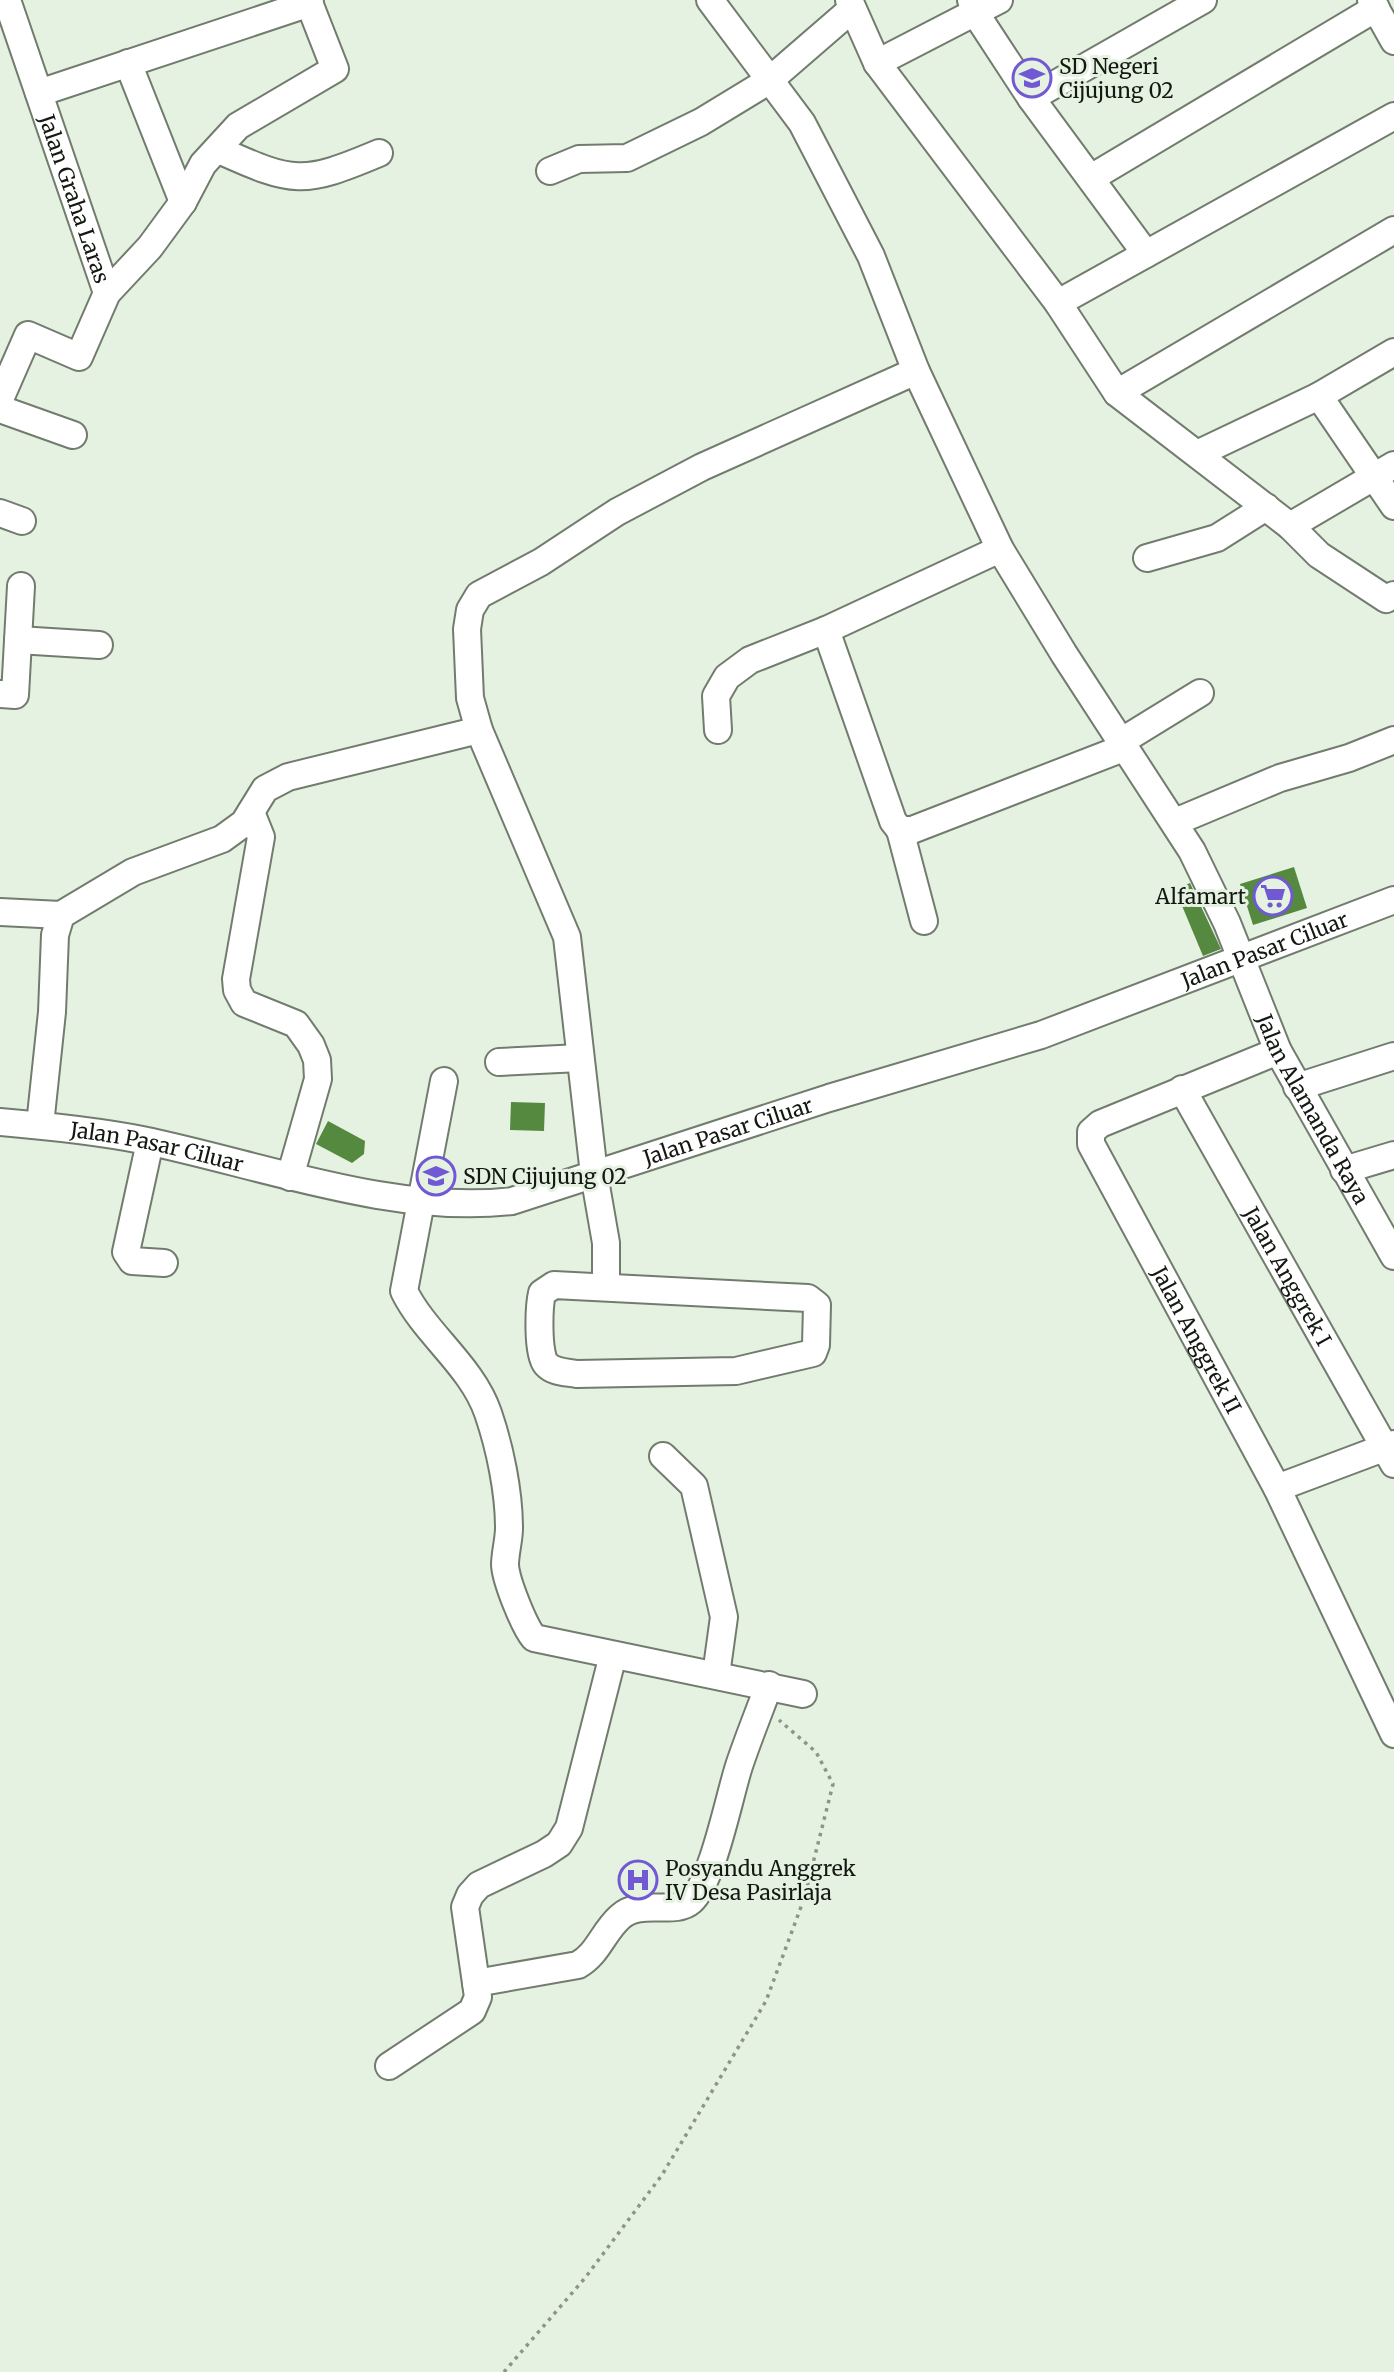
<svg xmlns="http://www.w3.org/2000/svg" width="1394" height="2372" font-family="Merriweather,serif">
<rect width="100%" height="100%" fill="#e6f2e1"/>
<g fill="#558940">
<path d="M1294,867L1307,908L1253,925L1240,884Z"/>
<path d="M1190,883L1221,949L1203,956L1175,889Z"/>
<path d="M511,1102L545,1103L544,1131L510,1130Z"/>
<path d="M328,1121L365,1141L364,1154L352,1163L316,1144Z"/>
</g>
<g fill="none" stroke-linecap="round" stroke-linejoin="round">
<defs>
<g id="minor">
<path id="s1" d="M7,0L107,293"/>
<path id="s2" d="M710,0L802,123L871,256L916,371L1000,549L1064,654L1192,851L1227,923L1278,1051L1394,1256"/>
<path d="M849,0L877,63L1058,303L1117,393L1290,526L1319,555L1386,599L1394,595"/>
<path d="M971,0L976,14L1031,98L1146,254"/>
<path d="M1371,0L1394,41"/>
<path d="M128,63L183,202"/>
<path d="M877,63L999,0"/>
<path d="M39,93L310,3"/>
<path d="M1031,98L1203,0"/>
<path d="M219,150C294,184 303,185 379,153"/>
<path d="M550,171L579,159L627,158L701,122L770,80L852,9"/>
<path d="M1091,178L1376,8"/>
<path d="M1058,303L1394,116"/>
<path d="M1117,393L1394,230"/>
<path d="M1319,396L1394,506"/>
<path d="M0,399L28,335L79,357L107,293L150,247L183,202L203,164L238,126L335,69L308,0"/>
<path d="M0,409L73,435"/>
<path d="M1197,454L1319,396L1394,352"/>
<path d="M0,513L22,521"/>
<path d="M1290,526L1394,465"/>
<path d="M1147,558L1217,538L1266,507"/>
<path d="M826,630L893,821L900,830H912L1126,747"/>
<path d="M18,640L99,645"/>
<path d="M0,694L15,695L21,586"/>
<path d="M718,730L716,696L727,677L750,660L826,630L1000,549"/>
<path d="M1122,741L1200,693"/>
<path d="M251,812L261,837L236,979L237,990L244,1003L296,1024L311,1045L317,1060L318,1079L290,1177"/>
<path d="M1175,822L1280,778L1349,758L1394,740"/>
<path d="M900,830L924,921"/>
<path d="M0,912L61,915"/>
<path id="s3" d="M1278,1051L1100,1124L1091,1132V1144L1277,1488L1394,1734"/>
<path d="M499,1062L580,1058"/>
<path d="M444,1081L404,1291C425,1334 472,1366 488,1413C500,1448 509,1492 509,1528C509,1540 505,1553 505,1565C506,1581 524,1626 534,1638L803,1694"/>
<path d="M1297,1087L1394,1056"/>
<path id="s4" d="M1182,1089L1394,1464"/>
<path id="s5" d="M0,1122C47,1126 96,1131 142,1140C259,1164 392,1215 512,1201L829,1098L1041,1035L1394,900"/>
<path d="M40,1125L52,1012L55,935L61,915L133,872L222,839L244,823L265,789L288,777L479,730"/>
<path d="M150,1142L126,1252L132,1261L164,1263"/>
<path d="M1344,1170L1394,1155"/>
<path d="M554,1285L808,1298L817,1305L816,1345L813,1353L736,1371L577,1374C567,1372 554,1373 546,1364C537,1353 539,1306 542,1293Z"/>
<path d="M606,1286V1243L594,1174L567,937L479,730L470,698L467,629L470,610L479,595L541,562L617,512L702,467L916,371"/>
<path d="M663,1456L694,1486L724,1617L716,1675"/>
<path d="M1277,1488L1394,1444"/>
<path d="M476,1983L578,1965C598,1954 603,1932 620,1917C641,1898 674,1916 691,1901C713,1881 729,1797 739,1766C748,1739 759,1712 769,1685"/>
<path d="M389,2066L472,2011L478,1997L465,1907L470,1895L479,1885L544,1854L559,1844L569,1828L613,1655"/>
</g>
</defs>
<use href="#minor" stroke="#727c6e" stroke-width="30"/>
<path stroke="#8c9588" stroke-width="3.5" stroke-dasharray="3.5 5" stroke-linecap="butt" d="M504,2372L585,2278L662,2175L766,2001L804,1899L833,1784L816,1752L779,1720"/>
<use href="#minor" stroke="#fff" stroke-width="26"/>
</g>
<defs>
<symbol id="school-ring" viewBox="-11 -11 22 22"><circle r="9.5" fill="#e6f2e1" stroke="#7059d3" stroke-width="1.5"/><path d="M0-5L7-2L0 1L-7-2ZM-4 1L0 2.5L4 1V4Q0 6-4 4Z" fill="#7059d3"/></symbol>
<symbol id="supermarket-ring" viewBox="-11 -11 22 22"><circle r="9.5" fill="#e6f2e1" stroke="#7059d3" stroke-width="1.5"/><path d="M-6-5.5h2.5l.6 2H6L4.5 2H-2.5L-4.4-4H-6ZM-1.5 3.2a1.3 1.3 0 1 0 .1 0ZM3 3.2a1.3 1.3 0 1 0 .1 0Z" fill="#7059d3"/></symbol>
<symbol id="hospital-ring" viewBox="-11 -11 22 22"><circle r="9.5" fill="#e6f2e1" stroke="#7059d3" stroke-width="1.5"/><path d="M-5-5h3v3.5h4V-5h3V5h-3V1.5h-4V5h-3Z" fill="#7059d3"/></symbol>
</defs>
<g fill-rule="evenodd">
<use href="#school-ring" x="1010" y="56" width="44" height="44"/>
<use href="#supermarket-ring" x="1251" y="874" width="44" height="44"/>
<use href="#school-ring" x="414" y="1154" width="44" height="44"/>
<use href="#hospital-ring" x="616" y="1858" width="44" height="44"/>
</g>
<g text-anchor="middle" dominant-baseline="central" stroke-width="6" stroke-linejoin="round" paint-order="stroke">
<g font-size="21" fill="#141812" stroke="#e6f2e1" text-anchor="start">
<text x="1059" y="66">SD Negeri<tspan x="1059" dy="24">Cijujung 02</tspan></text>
<text x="1246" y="896" text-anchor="end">Alfamart</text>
<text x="463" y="1176">SDN Cijujung 02</text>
<text x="665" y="1868">Posyandu Anggrek<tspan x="665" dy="24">IV Desa Pasirlaja</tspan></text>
</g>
<g font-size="21" fill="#141812" stroke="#e6f2e1">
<text stroke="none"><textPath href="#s1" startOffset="210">Jalan Graha Laras</textPath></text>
<text stroke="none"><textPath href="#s5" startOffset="1314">Jalan Pasar Ciluar</textPath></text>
<text stroke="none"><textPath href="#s2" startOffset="1267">Jalan Alamanda Raya</textPath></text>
<text stroke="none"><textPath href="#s5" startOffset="747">Jalan Pasar Ciluar</textPath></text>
<text stroke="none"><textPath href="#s5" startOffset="159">Jalan Pasar Ciluar</textPath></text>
<text stroke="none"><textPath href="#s4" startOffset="215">Jalan Anggrek I</textPath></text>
<text stroke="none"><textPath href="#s3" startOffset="439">Jalan Anggrek II</textPath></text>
</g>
</g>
</svg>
